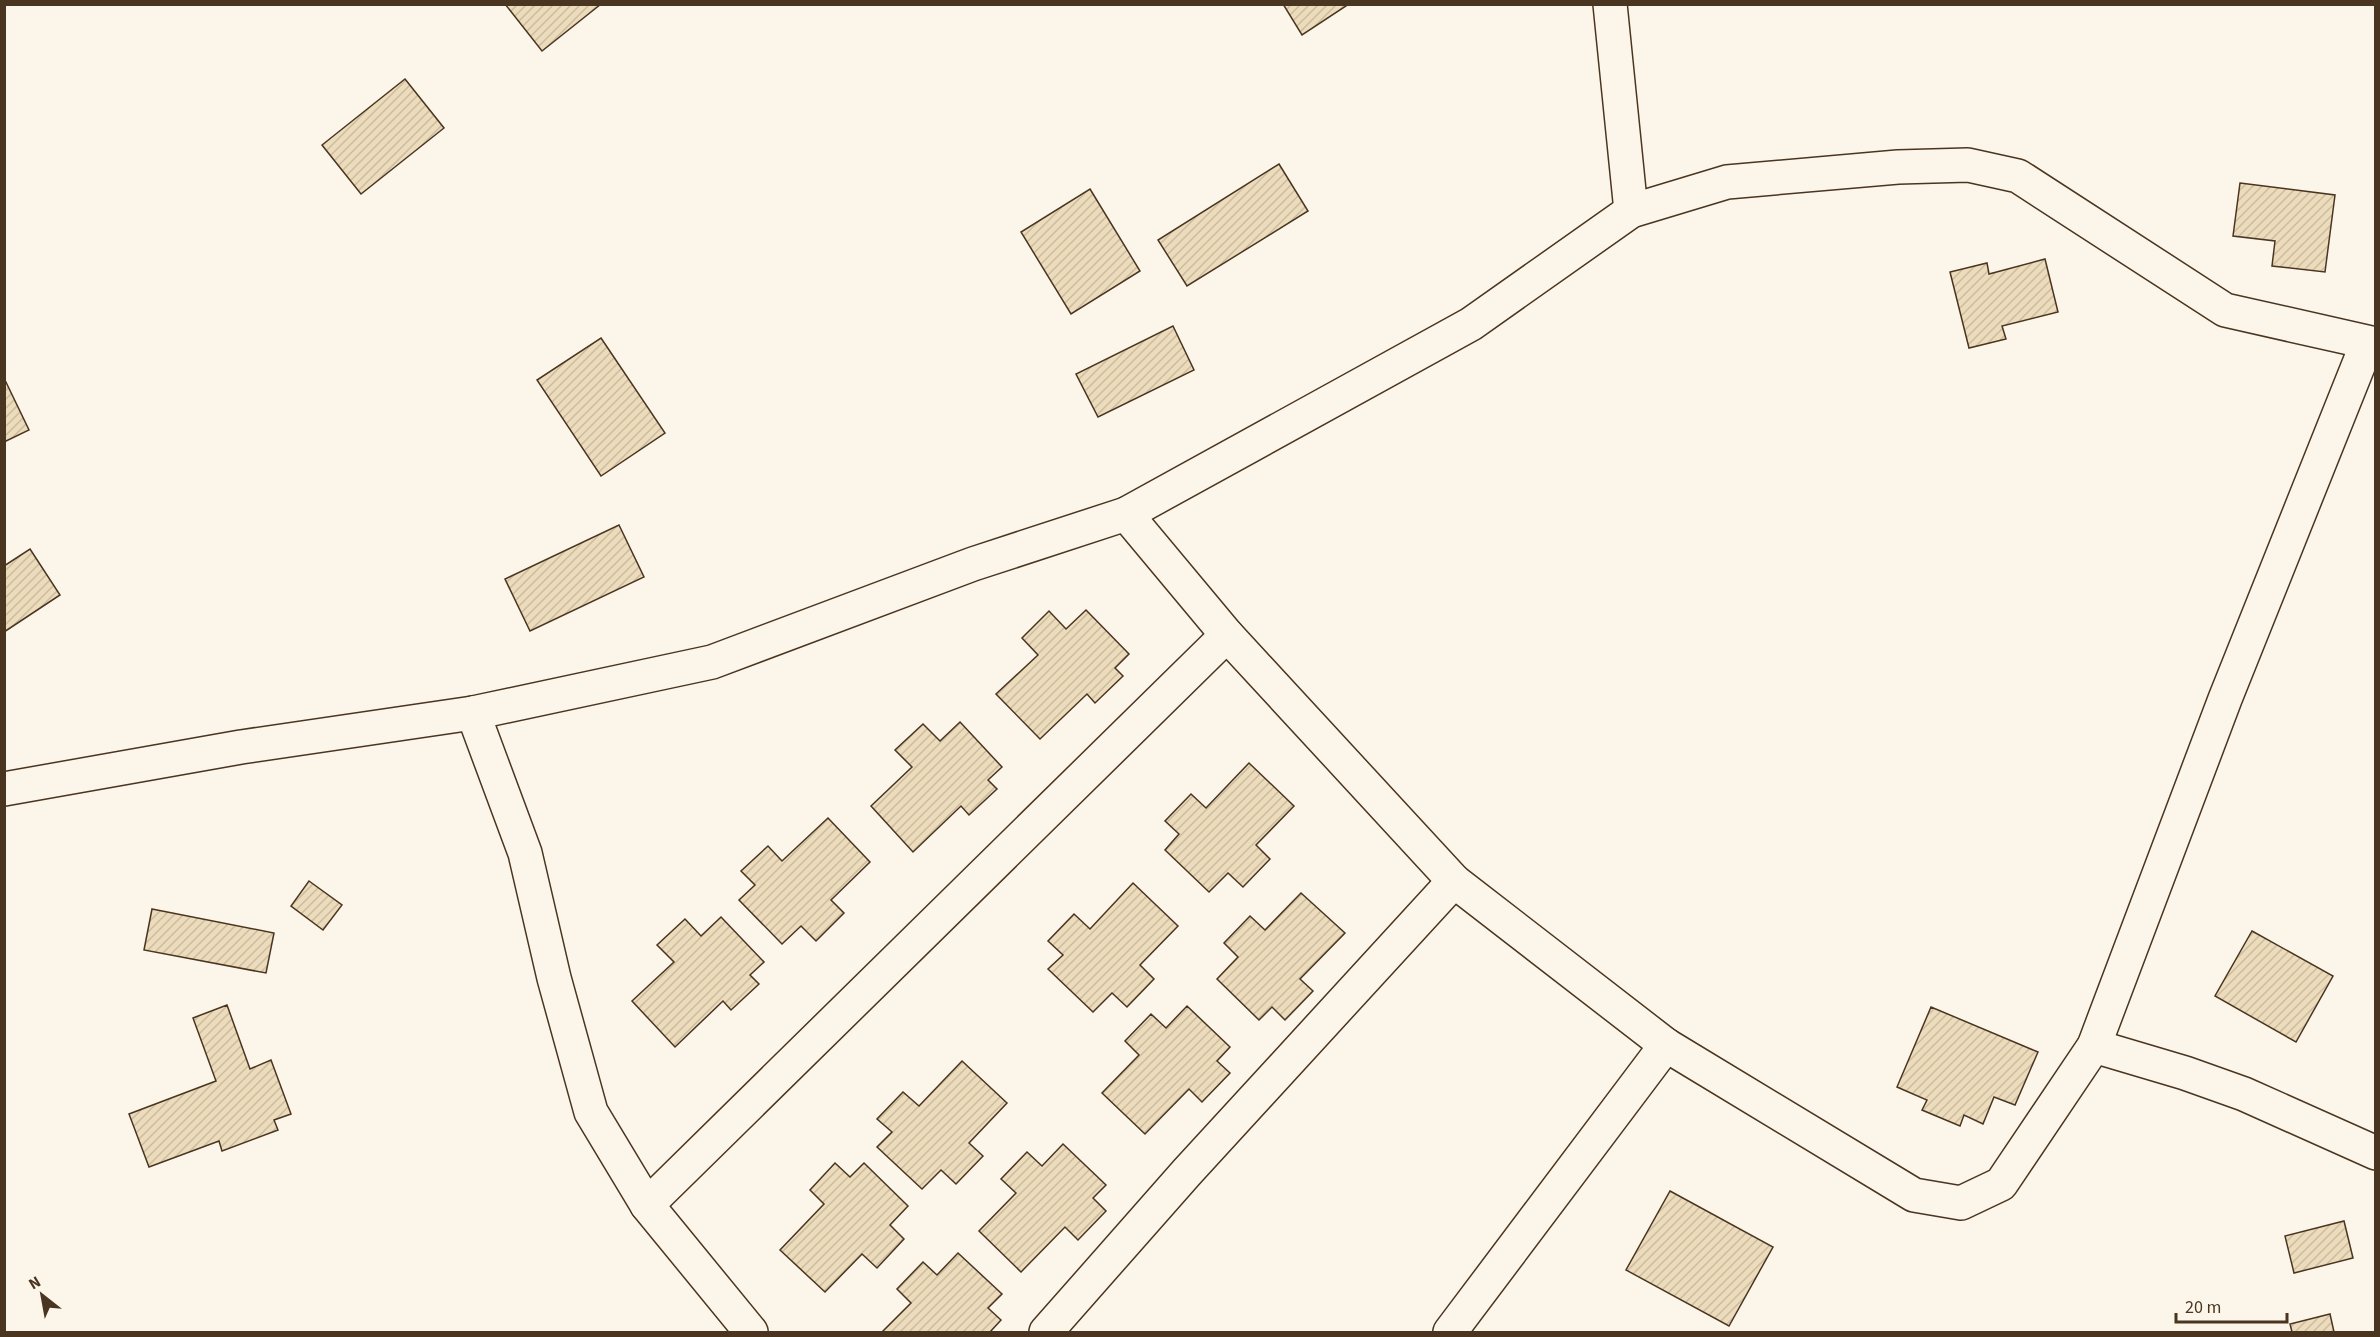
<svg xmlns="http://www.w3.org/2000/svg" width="2380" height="1337" font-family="'Source Sans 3',sans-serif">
<defs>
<pattern id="building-hatch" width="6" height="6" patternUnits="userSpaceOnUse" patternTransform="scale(1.5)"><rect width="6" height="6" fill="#ecdcbc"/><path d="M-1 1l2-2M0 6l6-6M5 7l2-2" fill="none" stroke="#ccbda1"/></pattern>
</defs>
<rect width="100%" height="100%" fill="#fbf6e9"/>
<g fill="url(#building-hatch)" stroke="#4a3520" stroke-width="1.5">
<path d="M505,4H601L542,51Z"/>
<path d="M1283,4H1349L1302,35Z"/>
<path d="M405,79L444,128L361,194L322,145Z"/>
<path d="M1279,164L1308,211L1187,286L1158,240Z"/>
<path d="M2240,183L2335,195L2325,272L2272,266L2275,241L2233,236Z"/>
<path d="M1090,189L1140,271L1071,314L1021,232Z"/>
<path d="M2045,259L2058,312L2002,326L2006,339L1969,348L1950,272L1987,263L1989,274Z"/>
<path d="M1173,326L1194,370L1098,417L1076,374Z"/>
<path d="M601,338L665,433L601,476L537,380Z"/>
<path d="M4,378L29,430L4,442Z"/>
<path d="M619,525L644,577L530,631L505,579Z"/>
<path d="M30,549L60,595L4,632V566Z"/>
<path d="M1086,610L1129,654L1115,668L1123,676L1095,703L1087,694L1040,739L996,694L1038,655L1022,638L1049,611L1066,629Z"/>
<path d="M960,722L1002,767L988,780L997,789L969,815L961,806L913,852L871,806L912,767L895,750L923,724L940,741Z"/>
<path d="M1249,763L1294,806L1256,845L1270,859L1243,887L1228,873L1209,892L1165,850L1179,834L1165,821L1191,794L1206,808Z"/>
<path d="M828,818L870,862L831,900L844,913L816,941L801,926L782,944L739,900L755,885L741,871L768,846L782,861Z"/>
<path d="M309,881L342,905L323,930L291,906Z"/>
<path d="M1133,883L1178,926L1140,965L1154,979L1127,1007L1112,993L1093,1012L1048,969L1063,955L1048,941L1074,914L1090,929Z"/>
<path d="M1301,893L1345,933L1300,979L1313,991L1285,1020L1272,1007L1259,1020L1217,979L1238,957L1224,943L1250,916L1265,930Z"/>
<path d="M152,909L274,933L266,973L144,950Z"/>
<path d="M721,917L764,962L750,975L759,984L731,1010L723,1001L675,1047L632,1001L674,962L657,945L685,919L701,936Z"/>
<path d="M2252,931L2333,976L2296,1042L2215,996Z"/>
<path d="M227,1005L250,1069L271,1060L291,1114L274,1120L278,1130L222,1151L219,1141L149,1167L129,1114L216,1081L193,1018Z"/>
<path d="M1187,1006L1230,1047L1217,1061L1230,1073L1202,1102L1189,1089L1145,1134L1102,1093L1139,1055L1125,1041L1151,1014L1166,1028Z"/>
<path d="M1931,1007L2038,1052L2015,1105L1994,1097L1983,1124L1964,1115L1960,1126L1922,1110L1927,1100L1897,1087Z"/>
<path d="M962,1061L1007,1103L969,1143L983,1156L956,1184L941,1170L922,1189L877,1147L892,1132L877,1119L903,1092L919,1106Z"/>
<path d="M1063,1144L1106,1185L1093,1198L1106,1211L1078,1240L1065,1227L1021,1272L979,1231L1016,1193L1001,1179L1027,1152L1042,1166Z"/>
<path d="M835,1163L850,1177L864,1163L908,1206L890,1225L904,1239L877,1268L862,1254L825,1292L780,1250L824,1204L810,1190Z"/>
<path d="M1670,1191L1773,1247L1729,1326L1626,1270Z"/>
<path d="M2344,1221L2353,1258L2294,1273L2285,1236Z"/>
<path d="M958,1253L1002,1294L988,1308L1001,1320L990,1332H882L911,1303L897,1289L923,1262L937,1275Z"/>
<path d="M2330,1314L2334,1332H2292L2290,1324Z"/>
</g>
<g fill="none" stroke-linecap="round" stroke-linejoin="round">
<defs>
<g id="minor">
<path d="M1610,4L1631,211"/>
<path d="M1126,514L1227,635L1454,881L1666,1045L1914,1195L1961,1203L2001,1184L2094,1046L2225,699L2367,344"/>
<path d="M473,713L525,853L554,978L591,1112L647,1205L751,1332"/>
<path d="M4,789L241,747L473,713L712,662L973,564L1126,514L1471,324L1631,211L1727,182L1898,167L1968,165L2018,176L2225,310L2376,344"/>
<path d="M2094,1046L2185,1073L2244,1094L2376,1153"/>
<path d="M647,1205L1227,635"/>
<path d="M1046,1332L1187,1172L1454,881"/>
<path d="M1450,1332L1666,1045"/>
</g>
</defs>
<use href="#minor" stroke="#4a3520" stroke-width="36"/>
<use href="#minor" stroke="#fbf6e9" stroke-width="33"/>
</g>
<rect width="2380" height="1337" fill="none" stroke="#4a3520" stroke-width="12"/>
<g transform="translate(42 1295) rotate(329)" stroke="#fbf6e9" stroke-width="4.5" paint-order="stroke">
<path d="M0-4.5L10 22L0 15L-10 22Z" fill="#4a3520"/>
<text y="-9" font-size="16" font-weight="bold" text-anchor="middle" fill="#4a3520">N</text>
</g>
<path d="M2176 1313v9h111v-9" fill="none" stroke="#4a3520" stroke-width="3"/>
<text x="2185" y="1313" font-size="18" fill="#4a3520" stroke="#fbf6e9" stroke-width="4.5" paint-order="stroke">20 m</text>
</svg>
